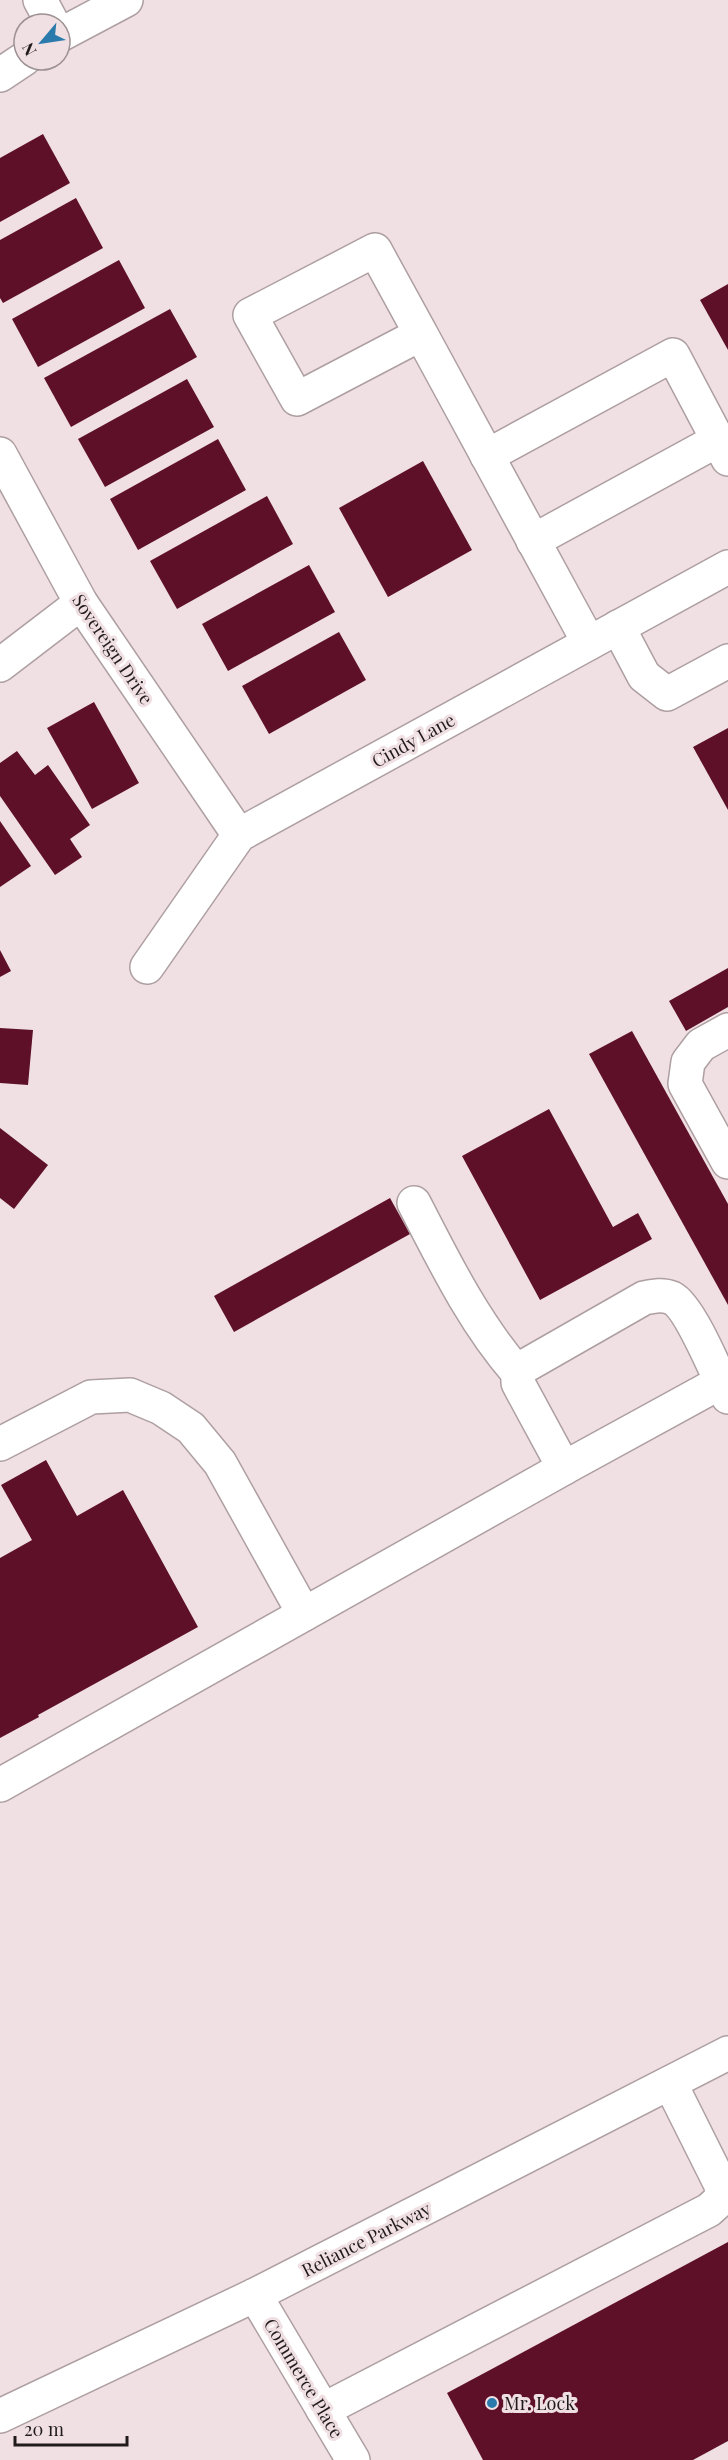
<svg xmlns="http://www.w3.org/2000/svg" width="728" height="2460" font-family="'Playfair Display',serif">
<rect width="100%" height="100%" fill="#f0e0e3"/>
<g fill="#5e1029">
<path d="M43,134L70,183L0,222V158Z"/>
<path d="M76,198L103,248L3,303L0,298V240Z"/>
<path d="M119,260L145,308L38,367L12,319Z"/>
<path d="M728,284V350L700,300Z"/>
<path d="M170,309L197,357L71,427L44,378Z"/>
<path d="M187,379L214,427L105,487L78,439Z"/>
<path d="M218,439L246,490L138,550L110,499Z"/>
<path d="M423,461L472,550L388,597L339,508Z"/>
<path d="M267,496L293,544L177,609L150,561Z"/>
<path d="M309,565L335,612L228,671L202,624Z"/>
<path d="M339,632L366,680L269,734L242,686Z"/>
<path d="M94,702L139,783L92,809L47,728Z"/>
<path d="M728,728V810L693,747Z"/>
<path d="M17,751L35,775L48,765L90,825L70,839L82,857L55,875L0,796V763Z"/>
<path d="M0,821L31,866L0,887Z"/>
<path d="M0,950L11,971L0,977Z"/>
<path d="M728,968V1007L686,1031L669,1001Z"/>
<path d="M0,1028L33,1030L28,1085L0,1083Z"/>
<path d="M632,1031L728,1204V1305L589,1054Z"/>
<path d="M549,1109L613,1227L638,1213L652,1239L540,1300L462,1156Z"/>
<path d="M0,1128L48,1165L14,1209L0,1198Z"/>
<path d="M390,1198L410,1234L234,1332L214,1296Z"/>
<path d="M46,1460L77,1516L123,1490L198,1627L38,1715L39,1717L0,1738V1558L32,1540L1,1485Z"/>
<path d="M728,2242V2441L693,2460H483L447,2393Z"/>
</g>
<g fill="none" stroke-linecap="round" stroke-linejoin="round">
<defs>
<g id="minor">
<path d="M40,0L53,24"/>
<path d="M60,35L126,0"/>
<path d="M0,75L24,59"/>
<path d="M421,334L375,250L250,315L297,399L421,334L589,643"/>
<path d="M0,454L81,603L239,835"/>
<path d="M487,456L673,355L728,459"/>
<path d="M533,541L718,440"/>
<path d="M618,627L644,676L667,694L728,661"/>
<path d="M0,665L81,603"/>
<path d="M147,967L239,835L728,567"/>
<path d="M728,1030L701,1045L688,1062L685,1084L728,1162"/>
<path d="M414,1203C444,1261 474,1323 518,1373"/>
<path d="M721,1382L564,1468L518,1383V1373L525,1366L644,1298C654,1296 662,1294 672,1298C690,1307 718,1376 728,1397"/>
<path d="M0,1444L91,1397L130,1395L161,1408L191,1428L220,1463L304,1614"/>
<path d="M0,1785L564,1468"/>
<path d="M255,2295L353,2460"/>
<path d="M323,2410L709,2210L722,2198L721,2185L670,2083"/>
<path d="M0,2416L255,2295L728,2053"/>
</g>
</defs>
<use href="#minor" stroke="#ae9fa1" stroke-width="36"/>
<use href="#minor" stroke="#fff" stroke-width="33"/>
</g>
<circle fill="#2a7bac" stroke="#f0e0e3" stroke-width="2" cx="492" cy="2403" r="6"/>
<g text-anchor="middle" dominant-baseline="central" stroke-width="6" stroke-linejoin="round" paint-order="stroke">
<g font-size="18" fill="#211b1c" stroke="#f0e0e3">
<text transform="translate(113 649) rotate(56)">Sovereign Drive</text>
<text transform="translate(413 740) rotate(-29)">Cindy Lane</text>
<text transform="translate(366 2239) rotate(-27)">Reliance Parkway</text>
<text transform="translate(304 2378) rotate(59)">Commerce Place</text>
</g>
<g font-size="18" fill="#211b1c" stroke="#f0e0e3" text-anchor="start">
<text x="504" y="2403">Mr. Lock</text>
</g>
</g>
<g transform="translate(42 42) rotate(241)"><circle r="28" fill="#f0e0e3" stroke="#9d9193" stroke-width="1.5"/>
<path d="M0-4.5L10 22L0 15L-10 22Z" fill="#2a7bac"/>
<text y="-9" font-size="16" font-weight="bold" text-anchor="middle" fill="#211b1c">N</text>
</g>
<path d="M15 2436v9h112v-9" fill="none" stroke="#211b1c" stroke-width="3"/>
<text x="24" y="2436" font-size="18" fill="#211b1c" stroke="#f0e0e3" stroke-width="4.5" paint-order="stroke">20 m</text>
</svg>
